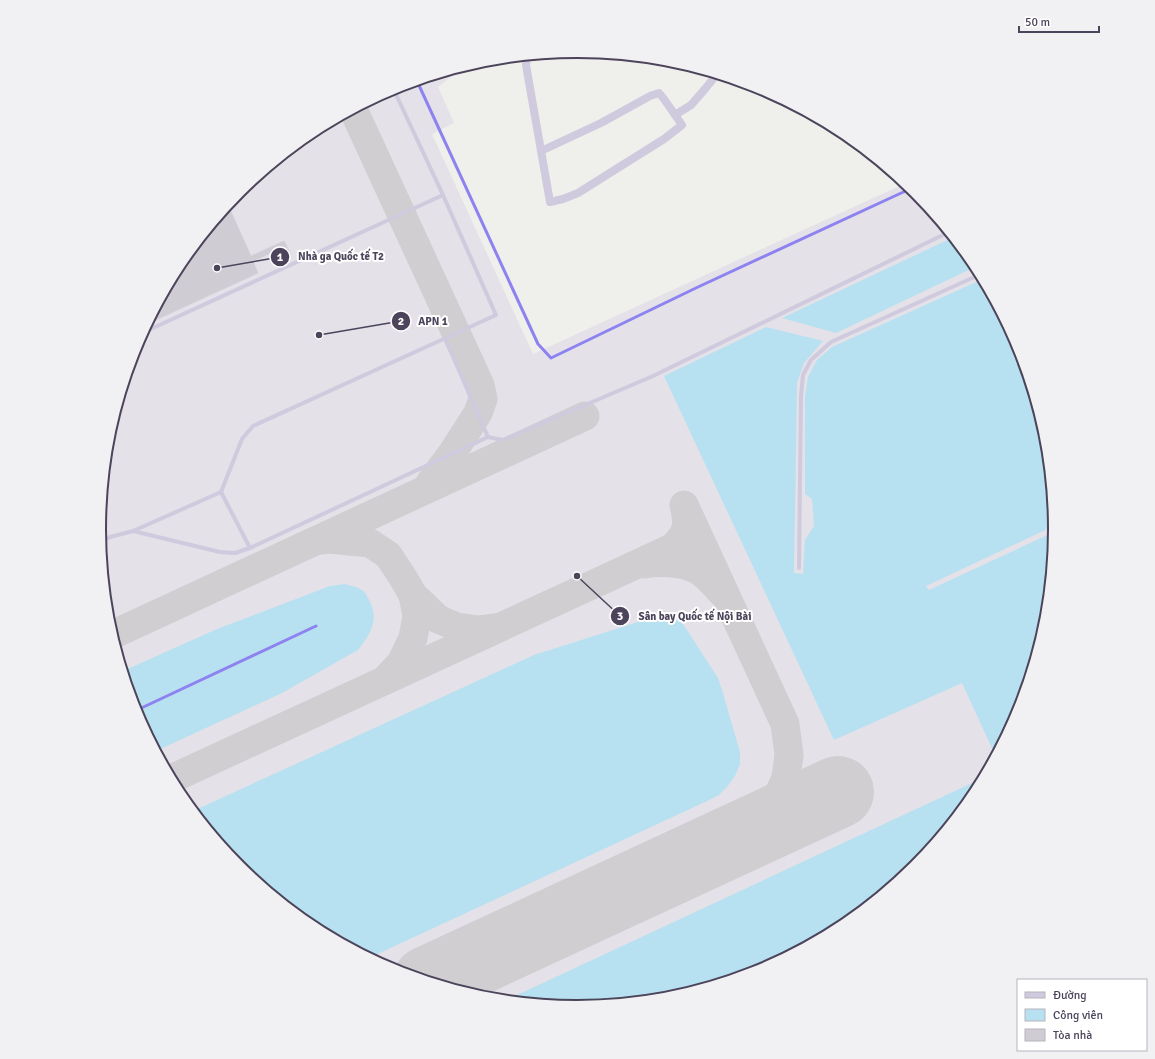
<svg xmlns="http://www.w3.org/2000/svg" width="1155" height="1059" font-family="Signika,sans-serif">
<rect width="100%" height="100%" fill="#efefec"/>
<path fill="#e4e1e8" d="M463,67L438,87L454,123L432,134L533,354L906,183L916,191L975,264L1020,347L1047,436L1056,530L1047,623L1019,713L975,796L916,868L843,927L577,1008L484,999L394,971L311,927L239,868L180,795L135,712L108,623L99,529L108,436L136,346L180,263L239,191L312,132L395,87Z"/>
<g fill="#b7e1f0">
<path d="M954,237L977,266L836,333L782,318Z"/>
<path d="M983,279L1020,347L1047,436L1056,525L926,586L929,590L1056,531L1047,623L1019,713L996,757L962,683L834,740L664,376L766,327L823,341L804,363L797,383L794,573L803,574L805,540L814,526L812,499L805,494V397L808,377L817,360L832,347Z"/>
<path d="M345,584C350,586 356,586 360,589C365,591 368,597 370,602C379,620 370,635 358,650L282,693L156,751L135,712L123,671L217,629L330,586Z"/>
<path d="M657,616H670L678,619L685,627L718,678L722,690L740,752V764L735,776L727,787L719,795L707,801L369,958L311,927L239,868L193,811L534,655Z"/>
<path d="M985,777L975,796L916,868L843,927L760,972L671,999L577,1008L504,1001Z"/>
</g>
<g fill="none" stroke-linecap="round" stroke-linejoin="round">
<g stroke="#8d82ef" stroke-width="3">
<path d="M417,81L538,344L551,358L698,287L912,188"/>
<path d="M135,711L316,626"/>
</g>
<g stroke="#d1ced2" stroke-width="29">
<path d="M353,109L480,385L483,399L478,413L451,455L430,483"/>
<path d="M685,507L785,724L789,755L786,778L776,800L764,817L745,835"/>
<path d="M321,540L329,539L370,543L388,555L402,576L413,595L438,619L457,627L479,630L495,628"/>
<path d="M644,564C661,561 681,562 696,569C706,574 714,584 721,592"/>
<path d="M112,635L585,416"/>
<path d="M385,680L401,663L413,638L417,616L413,595"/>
<path d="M171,779L672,548C688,533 689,526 684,505"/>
</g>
<path stroke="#d1ced2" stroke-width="72" d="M428,982L838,792"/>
</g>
<path fill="#d0ccd4" stroke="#d5d0d9" d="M228,205L251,256L284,241L291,255L286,257L282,248L253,261L258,273L147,324L180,263Z"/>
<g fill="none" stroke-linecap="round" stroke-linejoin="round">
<g stroke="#d0cade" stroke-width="4">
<path d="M142,333L443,195"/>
<path d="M445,338L488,437"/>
<path d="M221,492L250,548L488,437L503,440L653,376L949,232"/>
<path d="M133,531L220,552L235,553L250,548"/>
<path d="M100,542L110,537L133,531L221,492L242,439L253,426L496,315L443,195L393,88"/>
<path d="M799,568L801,396L803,375L811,360L831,342L981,274"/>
</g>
<g stroke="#d0cade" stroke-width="8">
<path d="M527,56L526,65L550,202L563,199L578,193L664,139L682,125L664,99L659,93L650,96L601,123L541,151"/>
<path d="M675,115L691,105L705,89L717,74"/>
</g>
</g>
<path d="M0 0H1155V1059H0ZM106 529a471 471 0 1 1 942 0a471 471 0 1 1-942 0Z" fill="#f1f0f2" fill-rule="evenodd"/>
<path fill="none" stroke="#4c445a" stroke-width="2" d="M106 529a471 471 0 1 1 942 0a471 471 0 1 1-942 0Z"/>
<path fill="none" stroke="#4c445a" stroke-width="1.5" d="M217 268L280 257M319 335L401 321M577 576L620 616"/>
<g fill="#4c445a" stroke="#fff" stroke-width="1.5">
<circle cx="217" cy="268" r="4"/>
<circle cx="319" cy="335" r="4"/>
<circle cx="577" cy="576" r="4"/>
<circle cx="280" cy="257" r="10"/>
<circle cx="401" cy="321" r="10"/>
<circle cx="620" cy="616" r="10"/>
</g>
<g font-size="12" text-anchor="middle" font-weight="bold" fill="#fff">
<text x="280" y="261">1</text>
<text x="401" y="325">2</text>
<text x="620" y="620">3</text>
</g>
<g font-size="11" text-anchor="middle" font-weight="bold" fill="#4c445a" stroke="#fff" stroke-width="4" stroke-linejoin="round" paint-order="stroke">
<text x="341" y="260">Nhà ga Quốc tế T2</text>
<text x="433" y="325">APN 1</text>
<text x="695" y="620">Sân bay Quốc tế Nội Bài</text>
</g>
<rect x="1017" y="979" width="130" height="72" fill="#ffffff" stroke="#b7b4bd"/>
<rect x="1025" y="992" width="20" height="6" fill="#d0cade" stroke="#b7b4bd"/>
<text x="1053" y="999" font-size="12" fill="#4c445a">Đường</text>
<rect x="1025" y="1009" width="20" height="12" fill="#b7e1f0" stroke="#b7b4bd"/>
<text x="1053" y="1019" font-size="12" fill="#4c445a">Công viên</text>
<rect x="1025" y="1029" width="20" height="12" fill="#d0ccd4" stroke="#b7b4bd"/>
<text x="1053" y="1039" font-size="12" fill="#4c445a">Tòa nhà</text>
<path d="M1019 26v6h80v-6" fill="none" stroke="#4c445a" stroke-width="2"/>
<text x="1025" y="26" font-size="12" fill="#4c445a" stroke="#ffffff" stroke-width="3" paint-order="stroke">50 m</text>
</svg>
